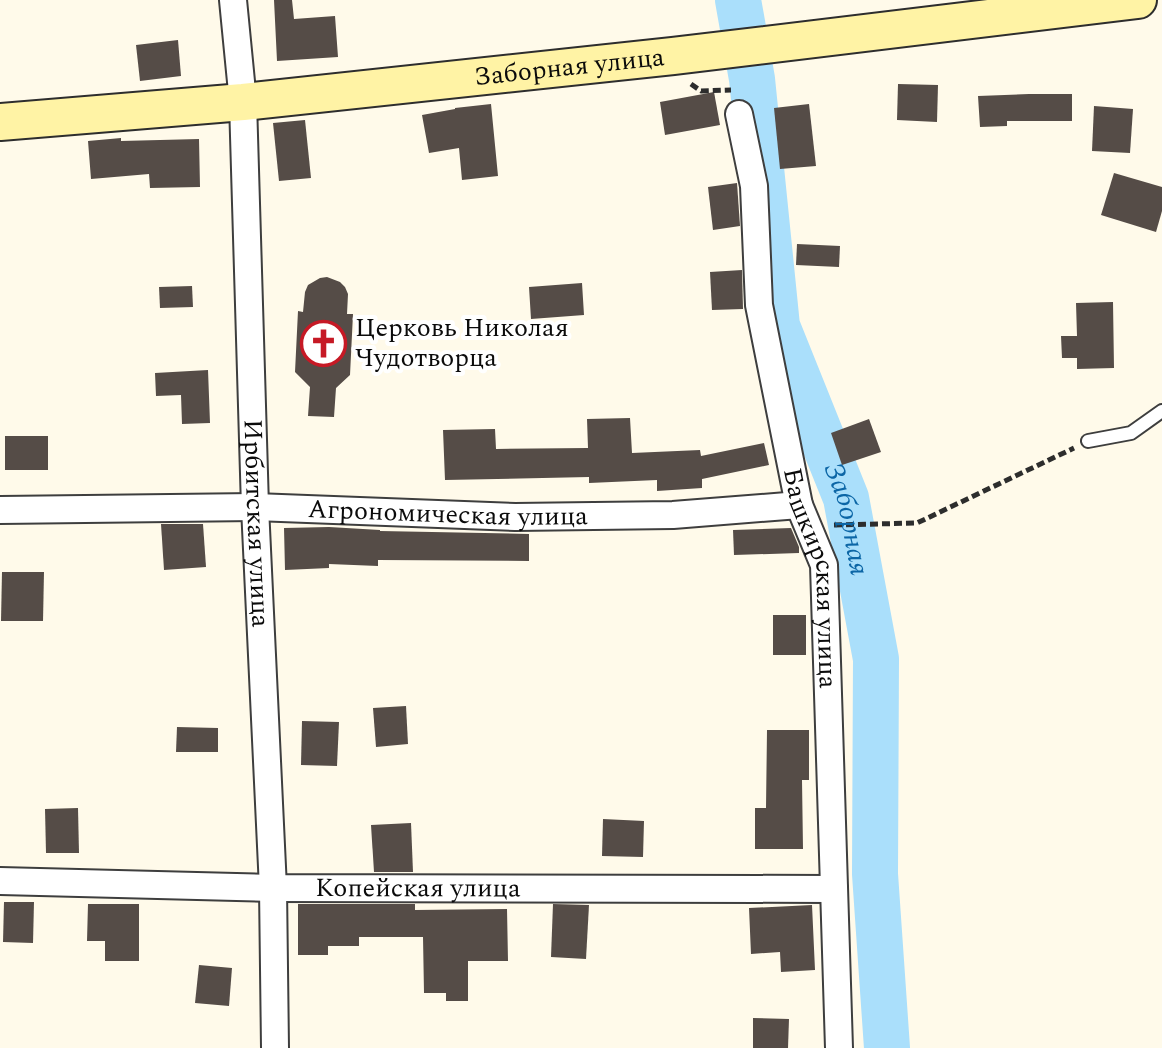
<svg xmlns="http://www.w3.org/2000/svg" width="1162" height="1048" font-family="Spectral,serif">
<rect width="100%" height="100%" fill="#fffaea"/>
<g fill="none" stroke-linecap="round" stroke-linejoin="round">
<path stroke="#aadffb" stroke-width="46" id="s1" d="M738,0L752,79L777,326L846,498L876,659L875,874L887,1048"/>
</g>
<g fill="#554c47">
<path d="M274,0H292L294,19L335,16L338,57L277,61Z"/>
<path d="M178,40L181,76L140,81L136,45Z"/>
<path d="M898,84L938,85L937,122L897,120Z"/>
<path d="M714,92L720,125L665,135L660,102Z"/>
<path d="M1029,94H1072V121H1007V126L980,127L978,96Z"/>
<path d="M491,104L498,176L462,180L459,148L429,153L422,115L455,109V108Z"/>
<path d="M809,104L816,166L780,169L774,108Z"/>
<path d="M1094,106L1133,109L1130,153L1092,151Z"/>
<path d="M305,120L311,178L279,181L273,123Z"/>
<path d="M121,138V141L199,139L200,187L150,188L149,174L91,179L88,141Z"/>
<path d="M1114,173L1162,187V211L1156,232L1101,215Z"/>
<path d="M737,183L740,226L713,230L708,187Z"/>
<path d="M797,244L840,246L839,267L796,265Z"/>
<path d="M742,270L743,309L712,310L710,272Z"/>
<path d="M327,277L340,282L345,287L348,294L347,314H353L350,375L336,388L334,417L308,416L310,387L295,372L298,311L303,312L305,292L308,285L320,278Z"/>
<path d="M582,283L584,315L531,319L529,287Z"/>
<path d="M192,286L193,307L160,308L159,287Z"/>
<path d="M1113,302L1114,368L1077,369V358H1062L1061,336H1077L1076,303Z"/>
<path d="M208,370L210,423L182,424L181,395L156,396L155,373Z"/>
<path d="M630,418L632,453L700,450L701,456L764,443L769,465L702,479V488L657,491V480L589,483V477L445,480L443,430L495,429L496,449L588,448L587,419Z"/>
<path d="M869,419L881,452L842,465L831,433Z"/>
<rect x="5" y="436" width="43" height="34"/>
<path d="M161,524H203L206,567L164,570Z"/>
<path d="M329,527L380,530V531L529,534V561L378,560V566L329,564V568L285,570L284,528Z"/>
<path d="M791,528L799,547V553L734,555L733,530Z"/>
<path d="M2,572H44L43,621H1Z"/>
<rect x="773" y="615" width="33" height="40"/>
<path d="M406,706L408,744L376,747L373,708Z"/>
<path d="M302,721L339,722L337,766L301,765Z"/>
<path d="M177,727L218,728V752H176Z"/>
<path d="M767,730H809V780H802L803,849H755V808H766Z"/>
<path d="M78,808L79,853H46L45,809Z"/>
<path d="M603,819L644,821L643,857L602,856Z"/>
<path d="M411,823L413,872H374L371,825Z"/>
<path d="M4,902H34L33,943L3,942Z"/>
<path d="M88,904H139V961H105V941H87Z"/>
<path d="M298,904H415V910L507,909L508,961H468V1001H446V993H424L423,937H359V946H328V955H298Z"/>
<path d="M553,904L589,905L586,959L551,957Z"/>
<path d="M812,905L815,970L781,972L780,952L751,954L749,908Z"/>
<path d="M199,965L232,968L229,1006L195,1003Z"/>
<path d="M753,1018L789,1019L788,1048H753Z"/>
</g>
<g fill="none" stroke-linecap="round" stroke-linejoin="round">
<defs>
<path id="lane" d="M1088,441L1131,433L1162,411"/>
<g id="street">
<path id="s2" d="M233,0L243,102L255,507L273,888L275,1048"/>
<path id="s3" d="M739,114L754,186L759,305L799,505L824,565L839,1048"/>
<path id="s4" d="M0,510L255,507L515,517L673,515L799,505"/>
<path id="s5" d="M0,881L273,888L834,889"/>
</g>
<g id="secondary">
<path id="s6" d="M0,122L243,102L673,56L1138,0"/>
</g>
</defs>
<use href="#lane" stroke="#3e3e3e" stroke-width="16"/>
<use href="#street" stroke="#3e3e3e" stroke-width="30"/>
<use href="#secondary" stroke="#2d2d2d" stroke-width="40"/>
<g stroke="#2d2d2d" stroke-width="5" stroke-dasharray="8 4" stroke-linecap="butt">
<path d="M691,84L701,91L731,90"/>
<path d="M834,525L917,523L1074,448"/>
</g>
<use href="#lane" stroke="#fff" stroke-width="12"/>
<use href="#street" stroke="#fff" stroke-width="26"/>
<use href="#secondary" stroke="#fff3a5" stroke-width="36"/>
</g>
<defs>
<symbol id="church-ring" viewBox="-11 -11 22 22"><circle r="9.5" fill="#fff" stroke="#c61925" stroke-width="1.5"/><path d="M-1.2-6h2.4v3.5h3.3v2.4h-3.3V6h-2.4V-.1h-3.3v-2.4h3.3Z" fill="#c61925"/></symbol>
</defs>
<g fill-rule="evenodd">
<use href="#church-ring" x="298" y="318" width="51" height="51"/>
</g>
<g text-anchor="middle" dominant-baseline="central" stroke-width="8" stroke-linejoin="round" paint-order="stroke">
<g font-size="26" fill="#0b0b0b" stroke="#fff">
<text stroke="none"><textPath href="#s6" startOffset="572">Заборная улица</textPath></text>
<text stroke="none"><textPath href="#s4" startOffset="448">Агрономическая улица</textPath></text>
<text stroke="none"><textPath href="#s2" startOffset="524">Ирбитская улица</textPath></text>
<text stroke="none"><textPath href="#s3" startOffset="472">Башкирская улица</textPath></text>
<text stroke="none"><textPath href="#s5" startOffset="418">Копейская улица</textPath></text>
</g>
<g font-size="26" fill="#0b0b0b" stroke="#fff" text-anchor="start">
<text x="355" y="328">Церковь Николая<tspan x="355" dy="30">Чудотворца</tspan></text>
</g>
<g font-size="28" font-style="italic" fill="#0c66a6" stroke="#fff">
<text stroke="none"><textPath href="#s1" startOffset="534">Заборная</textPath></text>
</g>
</g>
</svg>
